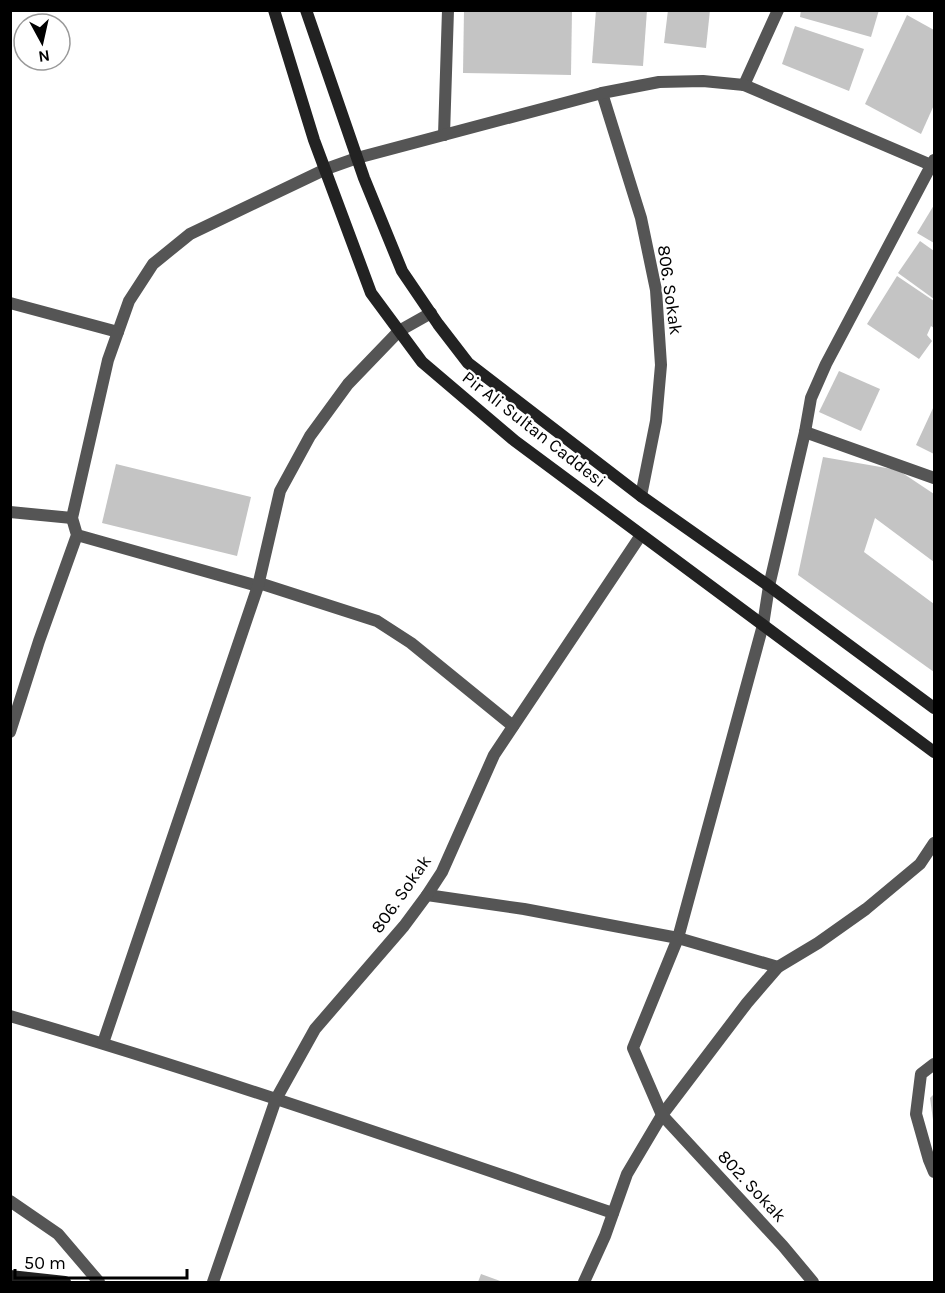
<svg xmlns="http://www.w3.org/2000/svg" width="945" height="1293" font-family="Karla,sans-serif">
<rect width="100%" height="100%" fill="#fff"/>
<g fill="#c4c4c4">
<path d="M464,10H572L571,75L463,73Z"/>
<path d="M596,10H647L643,66L592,63Z"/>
<path d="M668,10H710L706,48L664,43Z"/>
<path d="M801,10H879L871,37L800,17Z"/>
<path d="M907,15L934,30V105L921,134L865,104Z"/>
<path d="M795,26L864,49L849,91L782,64Z"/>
<path d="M934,205V243L917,233Z"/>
<path d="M920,241L934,251V299L898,273Z"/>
<path d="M897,276L934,301V328L931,326L927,335L932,341L919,359L867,324Z"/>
<path d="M839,371L880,389L861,431L819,412Z"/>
<path d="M934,406V454L916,445Z"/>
<path d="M823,457L898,470L934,494V562L875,518L864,552L934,604V672L798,575Z"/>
<path d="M116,464L251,497L237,556L102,523Z"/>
<path d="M934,1094V1120H933L930,1098Z"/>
<path d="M481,1274L503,1282H478Z"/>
</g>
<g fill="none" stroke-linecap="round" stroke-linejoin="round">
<path stroke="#555" stroke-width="12" d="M934,1064L921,1074L916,1114L929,1160L934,1172"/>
<g stroke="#555" stroke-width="12">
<path d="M744,85L778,10"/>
<path d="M602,93L641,218L656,290L661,365L656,421L641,496"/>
<path d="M444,135L448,10"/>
<path d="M10,303L118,332"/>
<path d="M805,432L934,478"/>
<path d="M10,512L72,518"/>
<path d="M77,535L258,586"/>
<path d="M259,583L377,621L411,643L513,726"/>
<path d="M10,732L39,641L77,535L72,518L108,360L129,301L153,264L190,234L326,169L357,158L602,93L659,82L703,81L744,85L931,165"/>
<path d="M427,895L524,909L678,938L778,967"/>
<path d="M10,1016C213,1075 413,1145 613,1213"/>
<path d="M103,1043L258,586L280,491L310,436L348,384L399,331L431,313"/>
<path d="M10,1201L58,1234L99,1282"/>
<path d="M213,1282L276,1099L315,1029L404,926L427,895L442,872L494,755L641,535"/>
<path d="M584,1282L605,1236L627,1174L662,1115L747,1003L778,967L818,943L866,909L920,864L934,843"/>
<path d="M813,1282L783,1246L662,1115L633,1048L678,938L763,625L769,586L805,432L811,398L826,364L934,160"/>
</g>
<g stroke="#222" stroke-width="12">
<path d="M274,10L314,140L371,293L422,362L515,441L934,752"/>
<path d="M306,10L364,178L402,271L438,324L468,363L641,496L769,586L934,708"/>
<path d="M10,1276L65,1282"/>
</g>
</g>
<g text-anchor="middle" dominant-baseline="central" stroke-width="4.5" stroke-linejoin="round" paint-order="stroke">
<g font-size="18" fill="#000" stroke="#fff">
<text transform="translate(670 290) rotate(82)">806. Sokak</text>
<text transform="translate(534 429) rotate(38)">Pir Ali Sultan Caddesi</text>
<text transform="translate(401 894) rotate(-55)">806. Sokak</text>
<text transform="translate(752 1186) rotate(47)">802. Sokak</text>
</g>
</g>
<rect width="945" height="1293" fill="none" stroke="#000000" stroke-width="24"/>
<g transform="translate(42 42) rotate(172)"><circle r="28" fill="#ffffff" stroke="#999999" stroke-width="1.5"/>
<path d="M0-4.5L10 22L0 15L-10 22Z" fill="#000000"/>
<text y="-9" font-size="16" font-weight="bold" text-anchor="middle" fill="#000000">N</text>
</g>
<path d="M15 1269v9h172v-9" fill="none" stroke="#000000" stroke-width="3"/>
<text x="24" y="1269" font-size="18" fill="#000000" stroke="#ffffff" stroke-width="4.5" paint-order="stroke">50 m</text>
</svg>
